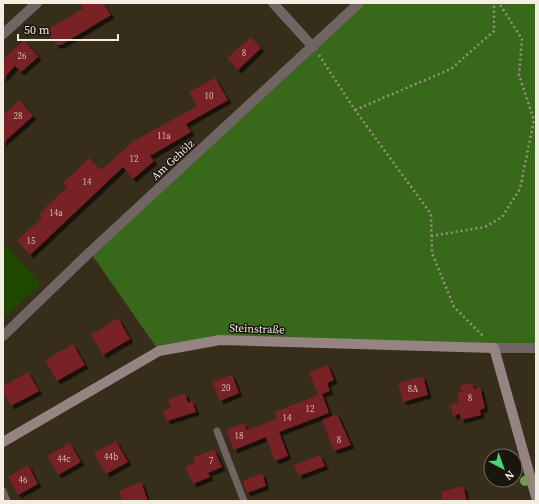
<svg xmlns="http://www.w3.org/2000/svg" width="539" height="504" font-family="'Source Serif 4',serif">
<defs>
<filter id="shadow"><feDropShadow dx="3.5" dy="3.5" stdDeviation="0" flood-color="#0009"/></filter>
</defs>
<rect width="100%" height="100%" fill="#372d1b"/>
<path fill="#1e4800" d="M3,242L41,284L3,319Z"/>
<path fill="#38691a" d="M359,3H536V348L220,340L159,351L90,252Z"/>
<g fill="#782028" filter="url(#shadow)">
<path d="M79,3H103L111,15L61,45H56L47,30L83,9Z"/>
<path d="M251,37L261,48L238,70L227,58Z"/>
<path d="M24,40L38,57L21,72L15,66L3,79V59Z"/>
<path d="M215,78L228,100L186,124L191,132L150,156L154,161L133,179L123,167L30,255L17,240L42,218L39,214L67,187L63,183L89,158L101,170L134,141L197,106L189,92Z"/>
<path d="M19,100L33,116L3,143V115Z"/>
<path d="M118,318L130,339L103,355L91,335Z"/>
<path d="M73,344L85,365L57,381L45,360Z"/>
<path d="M328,365L334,380L327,383L330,391L322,394L329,413L279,432L288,456L275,461L266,437L234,450L226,430L244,423L247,430L277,419L275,412L318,395L309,372Z"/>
<path d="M28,372L39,391L11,406L3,392V386Z"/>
<path d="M232,375L239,393L220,401L212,382Z"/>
<path d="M423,376L428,395L403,402L398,383Z"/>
<path d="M472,383L474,389L480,387L485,408L480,410L481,415L461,420L460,414L453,416L450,405L459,402L457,393L462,392L460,386Z"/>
<path d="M185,393L188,403L192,401L196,412L167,421L163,411L171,408L168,400Z"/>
<path d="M337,414L351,445L334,451L322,420Z"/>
<path d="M116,441L128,462L106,474L94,453Z"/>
<path d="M70,443L81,462L58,475L47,456Z"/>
<path d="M214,449L222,467L208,473L210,477L193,484L185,467L195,463L193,458Z"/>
<path d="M320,455L325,466L299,476L294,465Z"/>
<path d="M28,465L38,484L18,495L8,477Z"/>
<path d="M262,473L266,486L247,493L242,481Z"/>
<path d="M141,482L148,501H122L119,491Z"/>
<path d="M463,486L467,501H443L441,492Z"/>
</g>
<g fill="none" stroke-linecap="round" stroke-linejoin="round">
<g stroke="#989081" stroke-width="2.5" stroke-dasharray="2 3" stroke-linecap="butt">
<path d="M319,55L355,110L431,214L432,253L454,307L483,336"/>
<path d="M355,110L451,69L494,31V3"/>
<path d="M431,236L485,227L502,217L520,189L534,120L519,75L522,39L499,3"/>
</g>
<g stroke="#716564" stroke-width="7">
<path d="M217,431L244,501"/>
<path d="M3,491L7,501"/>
</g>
<g stroke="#716564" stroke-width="10">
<path d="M273,3L313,47"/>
<path d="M3,34L37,3"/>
<path d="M3,336L90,252L359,3"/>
<path d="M494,348H536"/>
</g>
<path stroke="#968483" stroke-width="10" d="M3,442L159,351L220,340L494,348L536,497"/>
</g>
<circle fill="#759755" cx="525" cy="481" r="5"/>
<g text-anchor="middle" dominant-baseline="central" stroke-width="3" stroke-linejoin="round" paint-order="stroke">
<g font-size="9" fill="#d4bab4">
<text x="244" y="53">8</text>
<text x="22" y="56">26</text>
<text x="209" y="96">10</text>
<text x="18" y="116">28</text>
<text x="164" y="136">11a</text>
<text x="134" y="159">12</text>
<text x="87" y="182">14</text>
<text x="56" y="213">14a</text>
<text x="31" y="241">15</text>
<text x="226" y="388">20</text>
<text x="413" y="389">8A</text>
<text x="470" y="398">8</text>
<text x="310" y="409">12</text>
<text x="287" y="418">14</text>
<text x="239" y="436">18</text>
<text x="339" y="440">8</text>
<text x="111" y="457">44b</text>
<text x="64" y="459">44c</text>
<text x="211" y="461">7</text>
<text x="23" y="480">46</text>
</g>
<g font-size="11" fill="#f3ede2" stroke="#1a160e">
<text transform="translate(173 160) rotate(-43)">Am Gehölz</text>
<text transform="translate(257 329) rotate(2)">Steinstraße</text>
</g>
</g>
<rect width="539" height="504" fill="none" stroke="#f3ede2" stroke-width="8"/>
<g transform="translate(503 468) rotate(139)"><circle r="19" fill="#1a160e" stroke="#716c63"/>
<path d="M0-3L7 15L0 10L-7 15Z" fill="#4cd676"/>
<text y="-6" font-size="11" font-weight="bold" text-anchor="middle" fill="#f3ede2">N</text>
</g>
<path d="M18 34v6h100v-6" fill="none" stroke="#f3ede2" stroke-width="2"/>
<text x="24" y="34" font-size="12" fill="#f3ede2" stroke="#1a160e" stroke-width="3" paint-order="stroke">50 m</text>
</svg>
